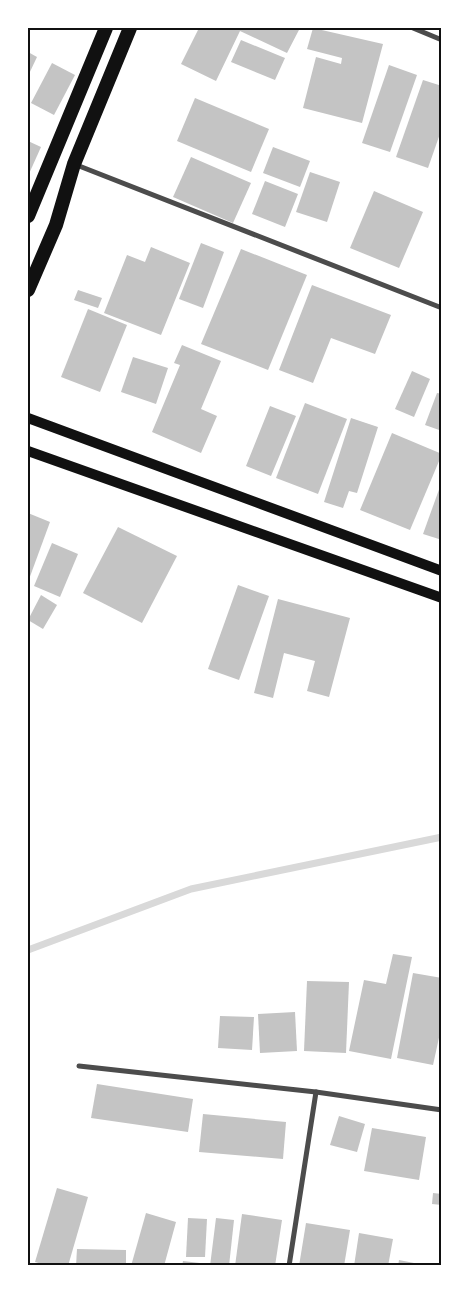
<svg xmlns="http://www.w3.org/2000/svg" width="469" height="1293" font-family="'Space Grotesk',sans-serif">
<rect width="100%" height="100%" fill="#fff"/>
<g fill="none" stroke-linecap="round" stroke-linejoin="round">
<path stroke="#d9d9d9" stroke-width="7" d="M28,950L191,889L442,837"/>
</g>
<g fill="#c4c4c4">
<path d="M199,28H300L287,53L240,31L216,81L181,64Z"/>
<path d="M313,28L383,44L362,123L303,108L316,57L341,64L342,58L307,49Z"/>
<path d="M241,40L285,58L275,80L231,62Z"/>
<path d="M28,52L37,57L28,76Z"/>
<path d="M52,63L75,75L54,115L31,103Z"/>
<path d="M389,65L417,75L390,152L362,143Z"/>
<path d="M423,80L442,86V128L428,168L396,157Z"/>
<path d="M195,98L269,129L251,172L177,141Z"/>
<path d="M28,141L41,147L28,176Z"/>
<path d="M273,147L310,161L300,187L263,173Z"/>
<path d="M191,157L251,183L233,223L173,197Z"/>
<path d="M310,172L340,182L327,222L296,212Z"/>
<path d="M265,181L298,194L285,227L252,214Z"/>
<path d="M374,191L423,212L399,268L350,248Z"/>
<path d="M201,243L224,252L203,308L179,299Z"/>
<path d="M151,247L190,263L161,335L104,313L127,255L145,262Z"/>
<path d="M241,249L307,275L268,370L201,344Z"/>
<path d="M312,285L391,315L375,354L331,338L313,383L279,370Z"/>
<path d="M78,290L102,298L98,308L74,300Z"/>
<path d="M88,309L127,325L100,392L61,377Z"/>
<path d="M182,345L221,361L201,409L217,416L201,453L152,432L180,365L174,363Z"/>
<path d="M133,357L168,368L156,404L121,392Z"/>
<path d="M412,371L430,379L414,417L395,409Z"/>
<path d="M437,393L442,394V431L425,425Z"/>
<path d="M305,403L347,419L318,494L276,478Z"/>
<path d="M270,406L296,416L271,476L246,466Z"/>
<path d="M351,418L378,427L357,493L349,491L343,508L324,502Z"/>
<path d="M392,433L442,454L410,530L360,510Z"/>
<path d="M441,484H442V540L423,534Z"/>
<path d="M28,513L50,522L28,582Z"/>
<path d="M118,527L177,556L142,623L83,593Z"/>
<path d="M52,543L78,554L60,597L34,586Z"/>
<path d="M238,585L269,596L239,680L208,669Z"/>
<path d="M41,595L57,605L43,629L28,620Z"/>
<path d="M278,599L350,618L329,697L307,691L315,661L284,653L273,698L254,693Z"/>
<path d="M393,954L412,957L391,1059L349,1051L364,980L386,984Z"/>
<path d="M413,973L442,978V1024L433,1065L397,1058Z"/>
<path d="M307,981L349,982L346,1053L304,1051Z"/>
<path d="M295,1012L297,1051L260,1053L258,1014Z"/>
<path d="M220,1016L254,1017L252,1050L218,1048Z"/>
<path d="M97,1084L193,1099L188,1132L91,1118Z"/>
<path d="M203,1114L286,1122L283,1159L199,1152Z"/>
<path d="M339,1116L365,1124L357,1152L330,1145Z"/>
<path d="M372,1128L426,1137L419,1180L364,1171Z"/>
<path d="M57,1188L88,1197L68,1266H49L35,1262Z"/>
<path d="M433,1193L442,1194V1205L432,1204Z"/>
<path d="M146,1213L176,1222L164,1266H131Z"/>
<path d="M242,1214L282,1220L275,1266H235Z"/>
<path d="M188,1218L207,1219L205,1257H186Z"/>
<path d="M216,1218L234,1220L229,1266H210Z"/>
<path d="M306,1223L350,1230L344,1266H299Z"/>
<path d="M359,1233L393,1239L388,1266H354Z"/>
<path d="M77,1249L126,1250V1266H76Z"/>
<path d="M399,1260L424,1265V1266H398Z"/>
<path d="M183,1261L208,1264V1266H182Z"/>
</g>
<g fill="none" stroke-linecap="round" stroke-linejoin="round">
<g stroke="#4c4c4c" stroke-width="5">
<path d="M413,28L442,40"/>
<path d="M74,164L442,308"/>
<path d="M79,1066L316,1092L442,1110"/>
<path d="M289,1266L316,1092"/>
</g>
<g stroke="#111" stroke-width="10">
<path d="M28,418L442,571"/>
<path d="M28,451L442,598"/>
</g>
<g stroke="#111" stroke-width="14">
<path d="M28,216L106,28"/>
<path d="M28,290L56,225L74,164L130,28"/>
</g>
</g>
<rect width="469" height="1293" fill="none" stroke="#ffffff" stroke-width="58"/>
<rect x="29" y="29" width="411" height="1235" fill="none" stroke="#111" stroke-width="2"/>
</svg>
